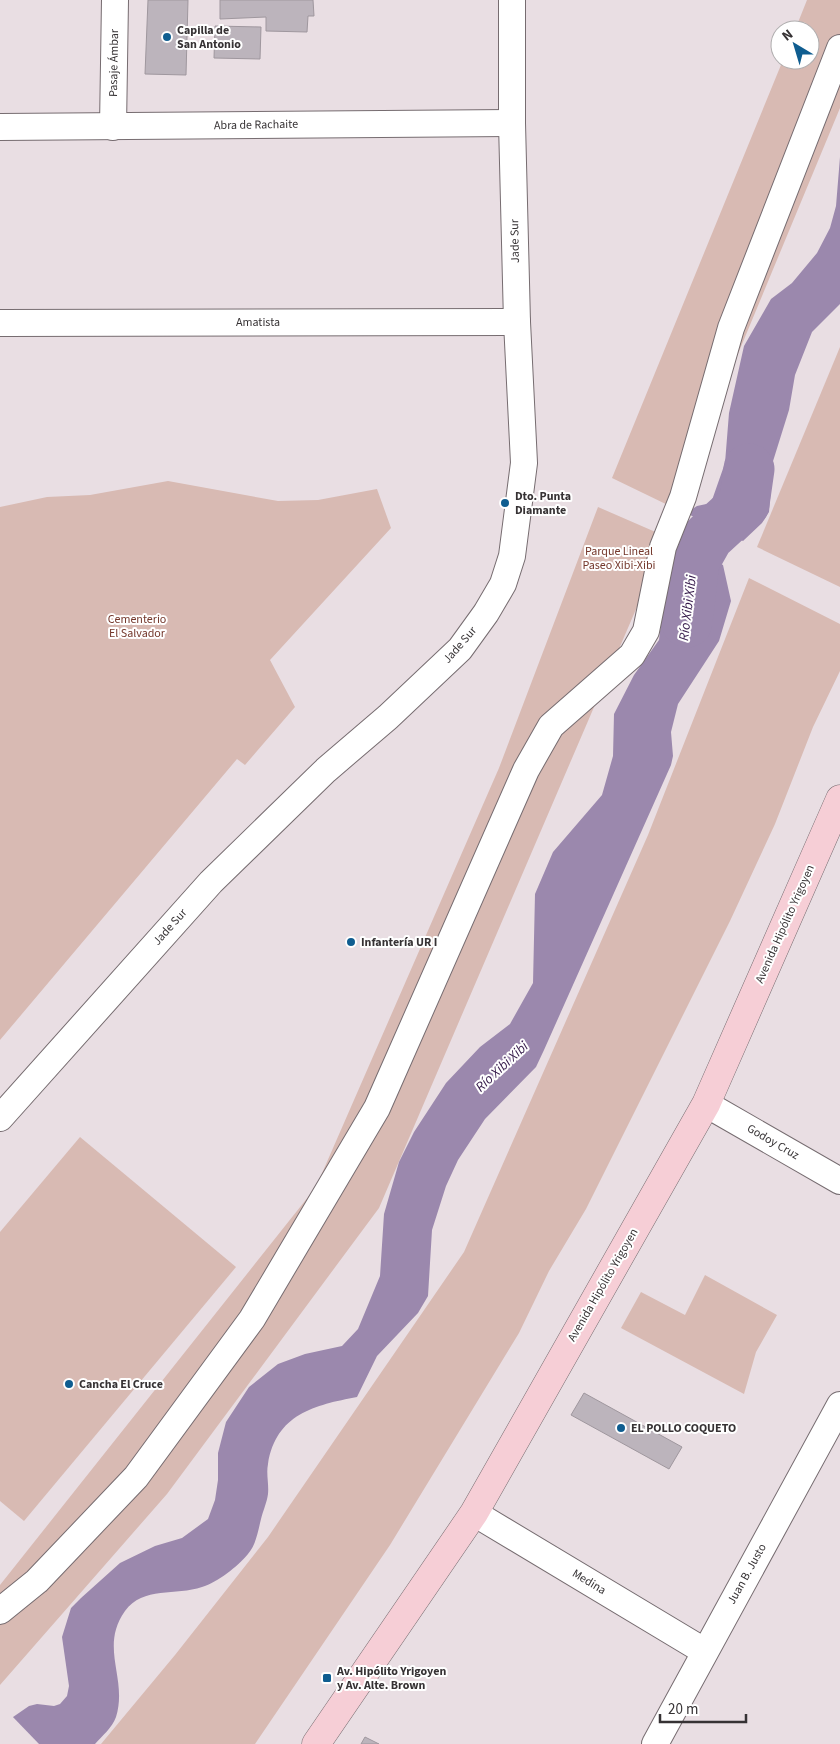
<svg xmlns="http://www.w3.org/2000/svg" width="840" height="1744" font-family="'Source Sans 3',sans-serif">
<rect width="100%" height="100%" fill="#e9dee3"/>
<g fill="#d8bab3">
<path d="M807,0H840V108L674,508L612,478L783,60H810V30H795Z"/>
<path d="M840,347V587L757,547Z"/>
<path d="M168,481L278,501L318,500L377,489L391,528L270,660L295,707L245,765L237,759L0,1040V507L47,497L90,495Z"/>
<path d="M598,507L667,537L379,1208L167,1494L0,1685V1585L316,1187L499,768Z"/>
<path d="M749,578L840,624V671L813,727L775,824L730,921L586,1209L549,1271L519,1333L390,1545L255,1744H101L175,1655L268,1537L464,1252L648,835Z"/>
<path d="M80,1137L236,1267L24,1521L0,1501V1232Z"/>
<path d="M705,1275L777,1315L756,1352L744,1394L621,1328L641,1292L685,1315Z"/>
</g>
<g fill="#9b88ad">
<path d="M840,157V304L812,332L795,375L789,410L769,474L771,488L769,512L762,523L743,541L686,513L697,506L711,503L725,463L729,413L744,346L771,299L792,283L817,253L830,228L836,206Z"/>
<path d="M675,541L723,565L731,601L719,641L678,704L671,732L673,756L671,765L544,1050L536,1067L485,1119L458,1160L446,1186L432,1230L428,1296L418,1313L377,1356L357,1397C315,1405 276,1414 268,1464C266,1474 269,1484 268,1494C267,1502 263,1511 261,1519C258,1531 256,1545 248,1554C237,1567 218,1582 202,1587C176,1596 143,1586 125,1611C99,1648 128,1678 116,1717C112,1728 102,1736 95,1744H15L0,1726L29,1706L37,1704L54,1706L60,1704L67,1696L69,1686L62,1637L71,1608L81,1598L120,1563L155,1546L182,1538L208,1519L215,1500L218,1480V1453L226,1422L249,1387L278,1364L305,1354L342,1346L358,1329L380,1276L384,1214L399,1162L414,1132L446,1083L480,1047L510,1024L533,983L535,894L553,852L602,795L613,756L614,714L634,675L659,640L669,557Z"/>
</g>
<path fill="#e9dee3" d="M11,1715L39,1744H12L0,1730V1723Z"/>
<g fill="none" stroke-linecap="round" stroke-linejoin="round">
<path stroke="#9b88ad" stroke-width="51" d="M687,622L694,562L708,537L744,504L749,469"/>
</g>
<g fill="#bcb4bc" stroke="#9f979e">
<path d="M148,0H188L186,75L145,74Z"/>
<path d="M220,0H313L314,16H308L307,32L266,31V17L220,19Z"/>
<path d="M215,26L261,27L260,59L214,58Z"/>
<path d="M584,1393L682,1447L669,1469L571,1415Z"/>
<path d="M365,1737L379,1744H361Z"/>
</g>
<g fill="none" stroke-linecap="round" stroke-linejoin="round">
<defs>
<g id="street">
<path d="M0,127L512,123"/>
<path d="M113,127L115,0"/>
<path d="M0,323L517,322"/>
<path d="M706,1104L840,1181"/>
<path d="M0,1118L211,882L326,770L388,717L460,649L486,613L503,584L512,556L524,463L517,322L512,123V0"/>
<path d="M474,1513L704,1651"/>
<path d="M0,1611L37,1581L136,1477L252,1319L377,1108L526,770L551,726L632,655L646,631L663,547L683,497L731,328L840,48"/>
<path d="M655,1744L840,1405"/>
</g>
<path id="secondary" d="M316,1744L474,1513L706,1104L840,799"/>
</defs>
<use href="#street" stroke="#766c70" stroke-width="28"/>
<use href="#secondary" stroke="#766c70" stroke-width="29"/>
<use href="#street" stroke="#fff" stroke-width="26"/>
<use href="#secondary" stroke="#f6ced6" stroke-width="28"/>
</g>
<g fill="#0f5d90" stroke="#fff" stroke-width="2">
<circle cx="167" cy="37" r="5"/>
<circle cx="505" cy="503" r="5"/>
<circle cx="351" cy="942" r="5"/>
<circle cx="69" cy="1384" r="5"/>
<circle cx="621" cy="1428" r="5"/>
<rect x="322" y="1673" width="10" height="10" rx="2.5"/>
</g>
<g text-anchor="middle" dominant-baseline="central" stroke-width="4" stroke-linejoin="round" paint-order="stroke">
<g font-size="12" font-weight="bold" fill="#363234" stroke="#fff" text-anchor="start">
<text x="177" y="30">Capilla de<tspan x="177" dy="14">San Antonio</tspan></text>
<text x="515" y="496">Dto. Punta<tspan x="515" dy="14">Diamante</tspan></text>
<text x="361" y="942">Infantería UR I</text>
<text x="79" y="1384">Cancha El Cruce</text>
<text x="631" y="1428">EL POLLO COQUETO</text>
<text x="337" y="1671">Av. Hipólito Yrigoyen<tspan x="337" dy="14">y Av. Alte. Brown</tspan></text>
</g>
<g font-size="12" fill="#363234" stroke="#fff">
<text transform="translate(114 63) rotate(-89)">Pasaje Ámbar</text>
<text transform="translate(256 125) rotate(-1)">Abra de Rachaite</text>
<text transform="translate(515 241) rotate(-91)">Jade Sur</text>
<text x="258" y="322">Amatista</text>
<text transform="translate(460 645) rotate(-49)">Jade Sur</text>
<text transform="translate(785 924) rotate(-66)">Avenida Hipólito Yrigoyen</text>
<text transform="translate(170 927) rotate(-48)">Jade Sur</text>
<text transform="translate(773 1142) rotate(30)">Godoy Cruz</text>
<text transform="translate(603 1285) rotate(-60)">Avenida Hipólito Yrigoyen</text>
<text transform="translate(747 1574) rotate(-61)">Juan B. Justo</text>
<text transform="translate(589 1582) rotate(31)">Medina</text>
</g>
<g font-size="12" fill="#74372b" stroke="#fff">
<text x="619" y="551">Parque Lineal<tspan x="619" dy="14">Paseo Xibi-Xibi</tspan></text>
<text x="137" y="619">Cementerio<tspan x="137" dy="14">El Salvador</tspan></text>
</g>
<g font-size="14" font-style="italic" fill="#351a4a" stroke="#fff">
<text transform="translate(688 608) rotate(-83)">Río Xibi Xibi</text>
<text transform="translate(502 1067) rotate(-43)">Río Xibi Xibi</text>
</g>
</g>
<g transform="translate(795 45) rotate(322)"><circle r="24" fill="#ffffff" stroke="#afadae"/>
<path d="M0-4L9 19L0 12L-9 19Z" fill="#0f5d90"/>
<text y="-8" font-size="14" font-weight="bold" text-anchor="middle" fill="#363234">N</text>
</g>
<path d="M660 1714v8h86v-8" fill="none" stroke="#363234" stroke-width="2.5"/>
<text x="668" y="1714" font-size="15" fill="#363234" stroke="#ffffff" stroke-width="4" paint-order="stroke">20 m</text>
</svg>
